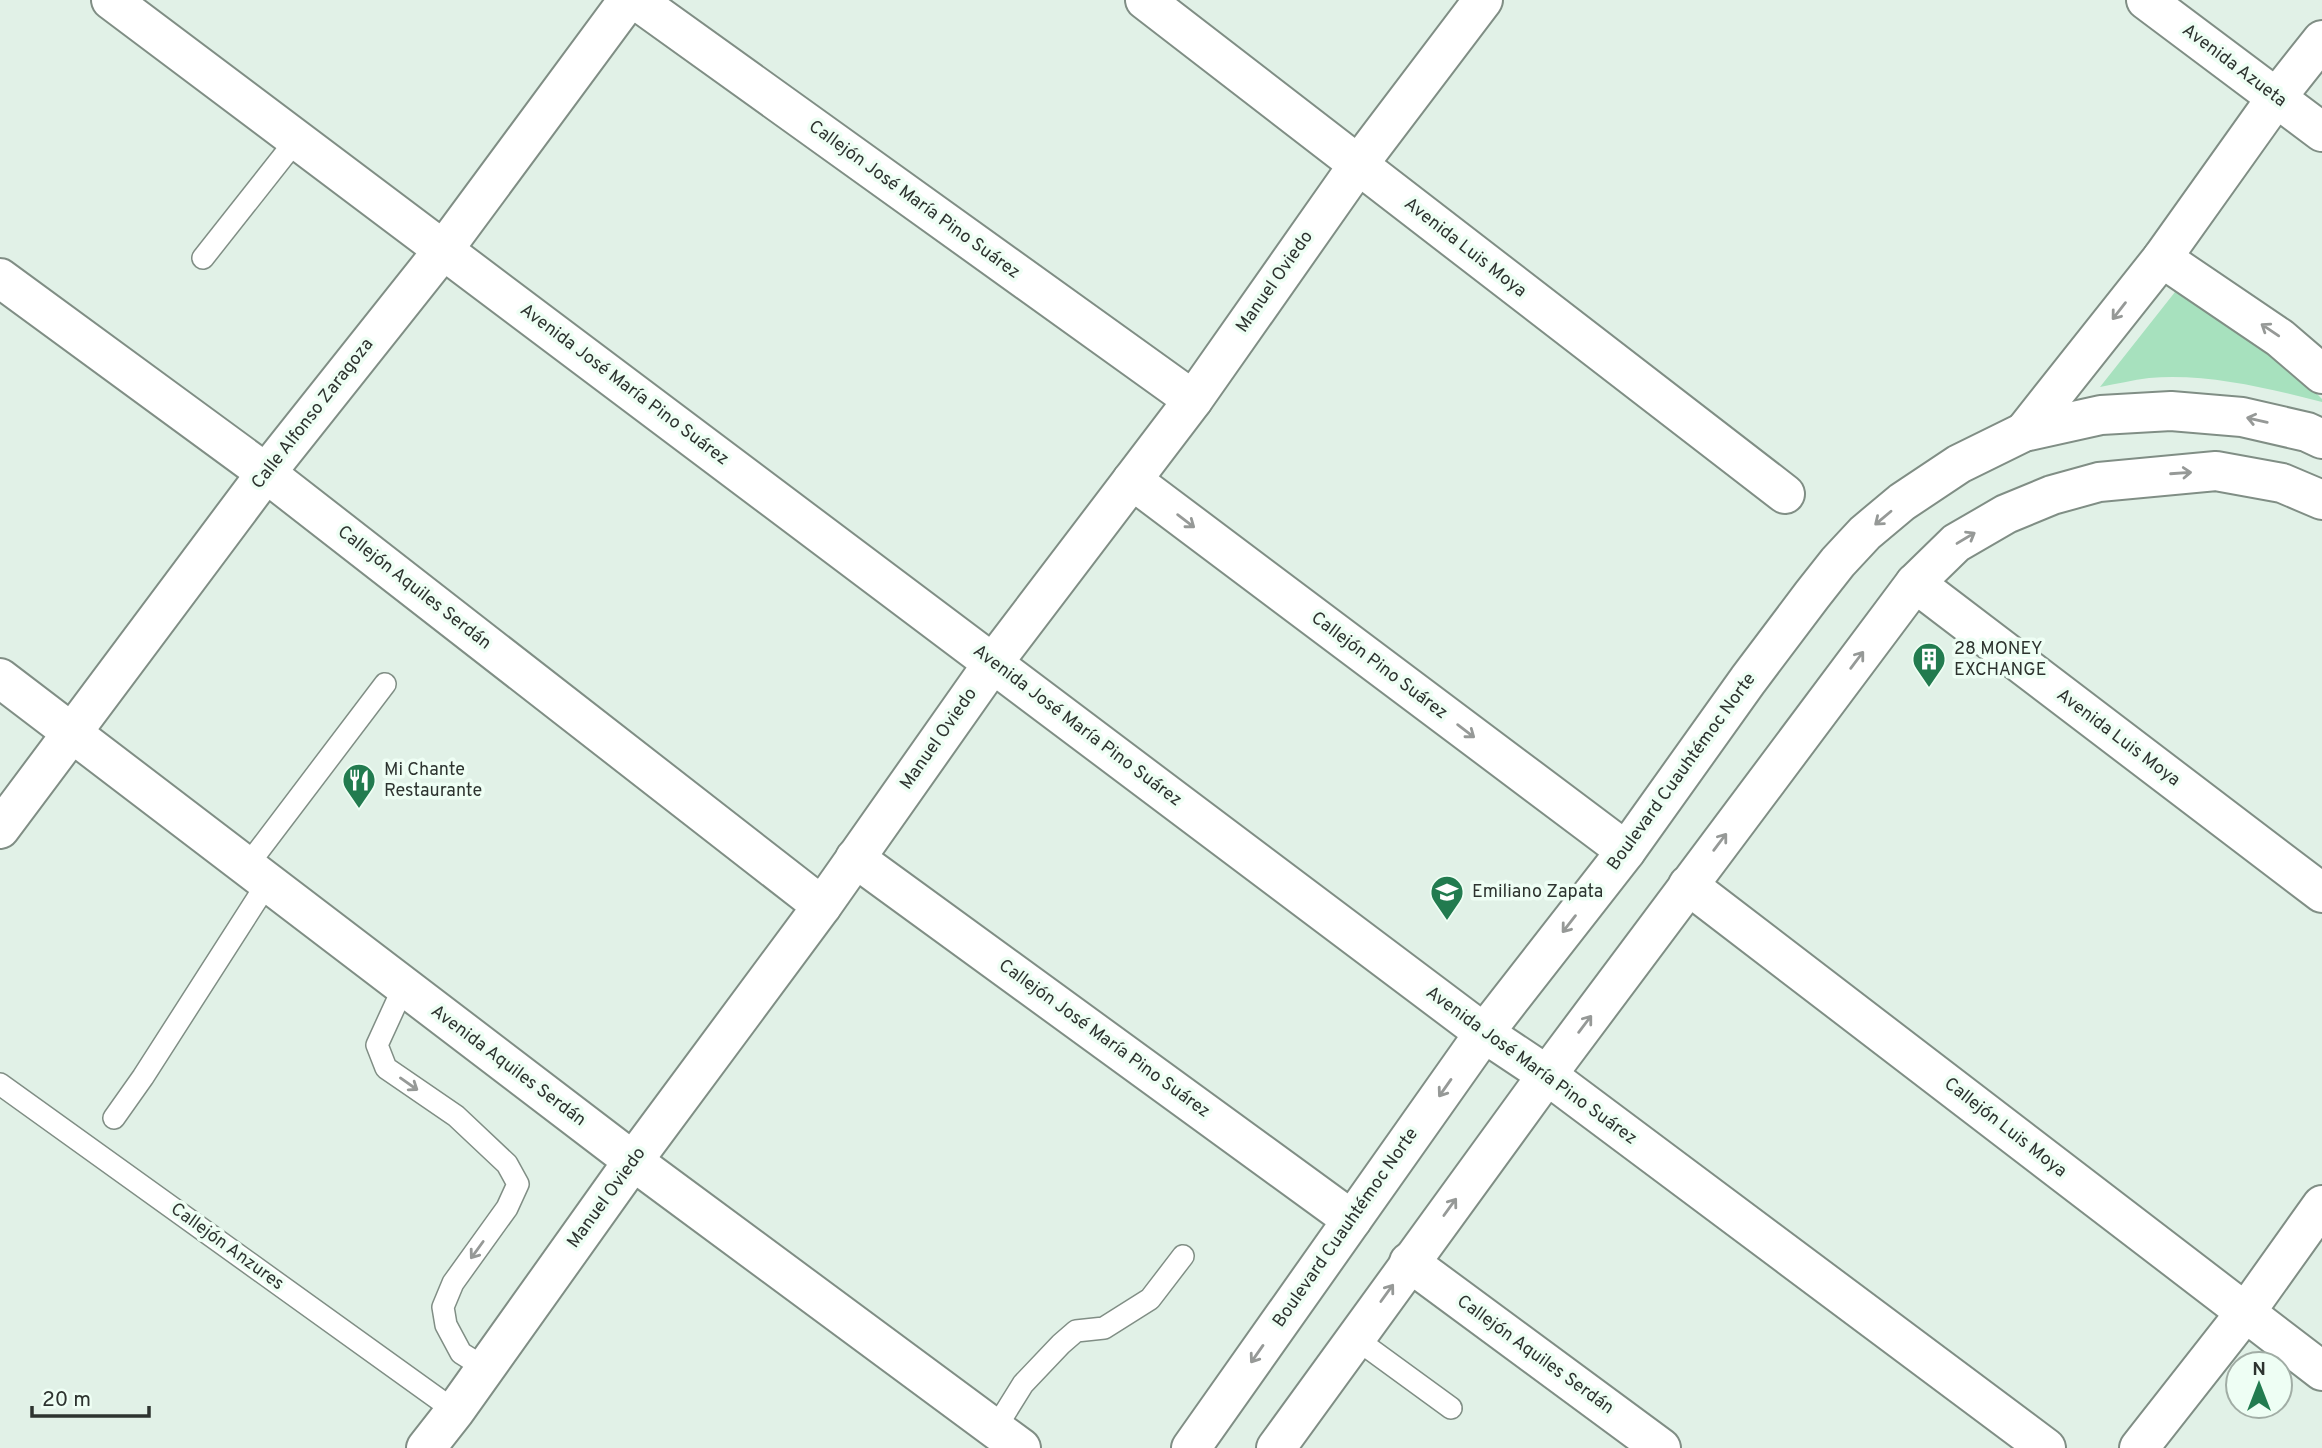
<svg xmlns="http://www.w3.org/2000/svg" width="2322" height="1448" font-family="Overpass,sans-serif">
<rect width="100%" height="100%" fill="#e1f1e7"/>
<path fill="#a7e1be" d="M2175,292H2187L2294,371L2322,399V402C2267,388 2206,373 2149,378C2133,380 2116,384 2100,387Z"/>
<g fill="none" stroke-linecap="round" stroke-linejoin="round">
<defs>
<g id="lane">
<path d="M203,258L297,139"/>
<path d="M247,866L385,684"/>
<path d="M404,986L377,1045L386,1068L456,1116L507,1164L518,1184L507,1208L453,1283L443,1307L446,1325L461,1353L485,1368"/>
<path d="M0,1084L455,1411"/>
<path d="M114,1118L143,1077L268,882"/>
<path d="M1355,1338L1451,1408"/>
<path d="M995,1429L1023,1384L1061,1344L1076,1331L1104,1328L1150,1299L1183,1256"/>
</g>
<g id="street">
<path d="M636,0L1193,400"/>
<path d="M1145,0L1785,494"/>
<path d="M2146,0L2322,132"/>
<path d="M0,278L266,473L822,906"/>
<path d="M1132,480L1626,851"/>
<path d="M1915,583L2322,893"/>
<path d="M855,858L1352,1220"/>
<path d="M1688,885L2322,1371"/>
<path d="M1409,1262L1661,1448"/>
<path d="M426,1448L455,1411L633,1161L822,906L993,663L1193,400L1358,165L1483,0"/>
<path d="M2139,1448L2245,1313L2322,1205"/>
</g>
<g id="secondary">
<path d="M111,0L1484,1033L1547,1075L2046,1448"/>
<path d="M2162,258L2280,338L2322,374"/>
<path d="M2024,432L2162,258L2276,98L2322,40"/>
<path d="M0,678L633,1161L1021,1448"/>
<path d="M0,829L266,473L444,249L628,0"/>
</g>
<g id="primary">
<path d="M1191,1448L1484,1033L1626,851L1748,680L1812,595L1838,562L1865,533L1902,502L1959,464L2024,432L2101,415L2171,411L2242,417L2307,432L2322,439"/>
<path d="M1276,1448L1547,1075L1915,583L1956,543L2006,514L2052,495L2099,482L2216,471L2282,483L2322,500"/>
</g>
</defs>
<use href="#lane" stroke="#808e85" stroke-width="24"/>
<use href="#street" stroke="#808e85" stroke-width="42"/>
<use href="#secondary" stroke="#808e85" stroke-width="42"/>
<use href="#primary" stroke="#808e85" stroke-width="42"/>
<use href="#lane" stroke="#fff" stroke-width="21"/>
<use href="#street" stroke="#fff" stroke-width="38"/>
<use href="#secondary" stroke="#fff" stroke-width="38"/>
<use href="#primary" stroke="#fff" stroke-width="38"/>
</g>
<defs><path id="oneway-shaft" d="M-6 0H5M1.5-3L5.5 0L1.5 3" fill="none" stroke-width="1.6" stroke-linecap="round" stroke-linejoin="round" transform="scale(1.75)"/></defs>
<g stroke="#969997">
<use href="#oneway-shaft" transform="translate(2119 311) rotate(128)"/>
<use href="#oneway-shaft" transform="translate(2270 330) rotate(-146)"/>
<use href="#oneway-shaft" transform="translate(2257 420) rotate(-167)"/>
<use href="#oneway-shaft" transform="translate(2181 473) rotate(-4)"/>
<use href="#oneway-shaft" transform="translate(1883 518) rotate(140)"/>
<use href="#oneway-shaft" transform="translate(1186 521) rotate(37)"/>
<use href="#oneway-shaft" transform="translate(1966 538) rotate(-31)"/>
<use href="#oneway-shaft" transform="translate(1857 660) rotate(-53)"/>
<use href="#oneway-shaft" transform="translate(1466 731) rotate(37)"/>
<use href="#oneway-shaft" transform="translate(1720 842) rotate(-53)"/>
<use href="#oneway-shaft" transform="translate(1569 924) rotate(128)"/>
<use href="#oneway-shaft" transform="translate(1585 1024) rotate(-53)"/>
<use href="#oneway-shaft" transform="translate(409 1084) rotate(35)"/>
<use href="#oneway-shaft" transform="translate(1445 1088) rotate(125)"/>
<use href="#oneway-shaft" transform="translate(1450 1207) rotate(-54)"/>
<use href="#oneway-shaft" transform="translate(477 1250) rotate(126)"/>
<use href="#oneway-shaft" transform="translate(1387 1293) rotate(-54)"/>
<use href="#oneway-shaft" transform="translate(1257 1354) rotate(125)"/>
</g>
<defs>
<symbol id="building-pin" viewBox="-11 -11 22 30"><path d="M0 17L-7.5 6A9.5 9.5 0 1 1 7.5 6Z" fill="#227b4f" stroke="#eefef4"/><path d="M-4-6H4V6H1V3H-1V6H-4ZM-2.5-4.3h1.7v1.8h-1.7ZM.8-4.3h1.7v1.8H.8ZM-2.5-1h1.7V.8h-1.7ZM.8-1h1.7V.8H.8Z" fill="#fff"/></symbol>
<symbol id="restaurant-pin" viewBox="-11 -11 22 30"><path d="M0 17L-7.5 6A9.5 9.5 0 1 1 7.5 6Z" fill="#227b4f" stroke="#eefef4"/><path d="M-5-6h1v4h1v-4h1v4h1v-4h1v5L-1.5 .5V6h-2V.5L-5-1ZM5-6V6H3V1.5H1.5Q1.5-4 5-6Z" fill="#fff"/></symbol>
<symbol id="school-pin" viewBox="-11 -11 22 30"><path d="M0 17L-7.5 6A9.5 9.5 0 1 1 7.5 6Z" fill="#227b4f" stroke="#eefef4"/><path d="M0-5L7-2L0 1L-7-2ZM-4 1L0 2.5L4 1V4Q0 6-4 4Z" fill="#fff"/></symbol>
</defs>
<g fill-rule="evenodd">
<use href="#building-pin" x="1910" y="640" width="38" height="52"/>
<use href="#restaurant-pin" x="340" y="761" width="38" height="52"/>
<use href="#school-pin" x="1428" y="873" width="38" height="52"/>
</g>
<g text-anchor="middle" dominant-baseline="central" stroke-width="7" stroke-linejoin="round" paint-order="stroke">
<g font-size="18" fill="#2d332f" stroke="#eefef4">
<text transform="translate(2234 66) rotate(37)">Avenida Azueta</text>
<text transform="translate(914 200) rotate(36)">Callejón José María Pino Suárez</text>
<text transform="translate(1465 248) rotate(38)">Avenida Luis Moya</text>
<text transform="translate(1275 282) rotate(-55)">Manuel Oviedo</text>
<text transform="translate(624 385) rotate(37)">Avenida José María Pino Suárez</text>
<text transform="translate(313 414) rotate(-52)">Calle Alfonso Zaragoza</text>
<text transform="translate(414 588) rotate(38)">Callejón Aquiles Serdán</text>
<text transform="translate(1379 666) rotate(37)">Callejón Pino Suárez</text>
<text transform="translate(1077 726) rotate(37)">Avenida José María Pino Suárez</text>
<text transform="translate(2118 738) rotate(37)">Avenida Luis Moya</text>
<text transform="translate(939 739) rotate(-55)">Manuel Oviedo</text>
<text transform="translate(1682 772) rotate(-54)">Boulevard Cuauhtémoc Norte</text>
<text transform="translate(1104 1039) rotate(36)">Callejón José María Pino Suárez</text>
<text transform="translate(508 1066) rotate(37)">Avenida Aquiles Serdán</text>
<text transform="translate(1531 1066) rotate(36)">Avenida José María Pino Suárez</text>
<text transform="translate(2005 1128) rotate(38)">Callejón Luis Moya</text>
<text transform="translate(607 1198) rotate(-54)">Manuel Oviedo</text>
<text transform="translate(1346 1228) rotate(-55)">Boulevard Cuauhtémoc Norte</text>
<text transform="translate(227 1247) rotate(36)">Callejón Anzures</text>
<text transform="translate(1535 1355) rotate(36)">Callejón Aquiles Serdán</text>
</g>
<g font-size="18" fill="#2d332f" stroke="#eefef4" text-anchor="start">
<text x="1954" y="649">28 MONEY<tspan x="1954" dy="21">EXCHANGE</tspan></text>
<text x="384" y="770">Mi Chante<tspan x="384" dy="21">Restaurante</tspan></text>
<text x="1472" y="892">Emiliano Zapata</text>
</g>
</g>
<g transform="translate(2259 1385)"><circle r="33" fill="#eefef4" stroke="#a1ada5" stroke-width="2"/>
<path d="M0-5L12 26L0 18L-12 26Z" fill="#227b4f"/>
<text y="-10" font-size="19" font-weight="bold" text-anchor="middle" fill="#2d332f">N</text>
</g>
<path d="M32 1406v10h117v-10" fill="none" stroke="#2d332f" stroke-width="3.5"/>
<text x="42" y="1406" font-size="21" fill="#2d332f" stroke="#eefef4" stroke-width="5" paint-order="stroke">20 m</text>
</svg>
